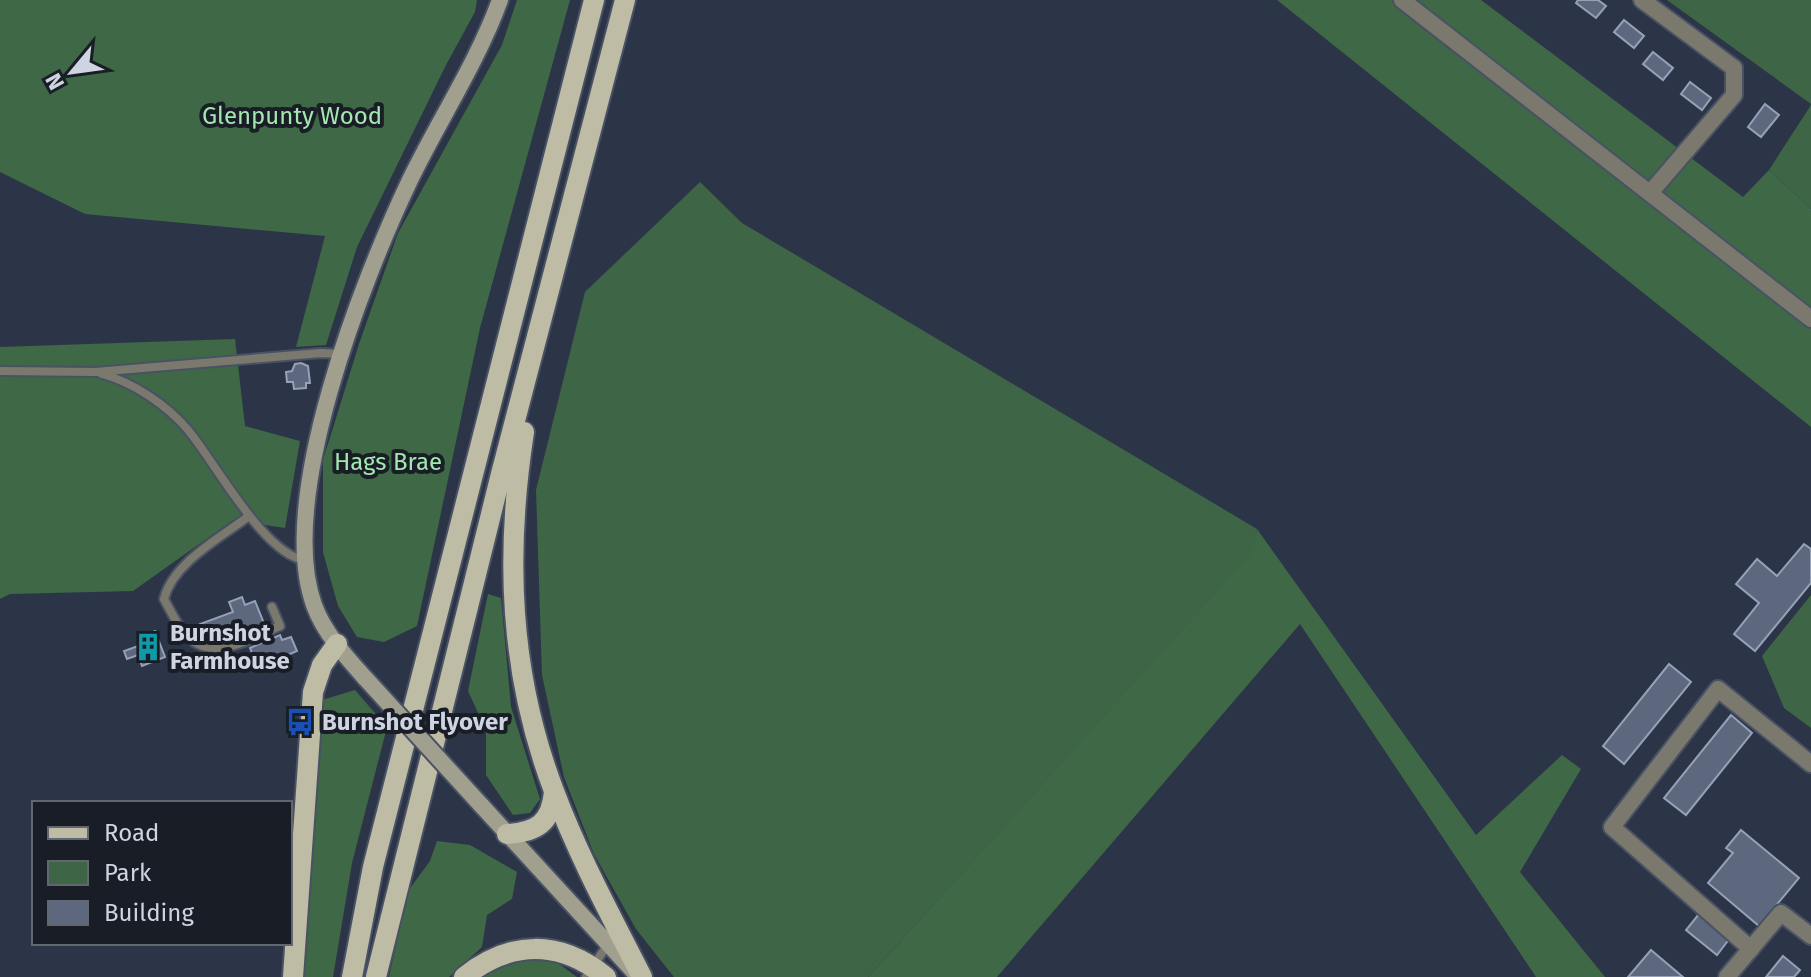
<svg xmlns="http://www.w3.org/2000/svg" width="1811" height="977" font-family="'Fira Sans',sans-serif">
<rect width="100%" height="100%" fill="#2c3548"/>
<g fill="#3e6646">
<path d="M1667,0H1811V104Z"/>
<path d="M1811,105V209L1769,170Z"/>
<path d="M700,182L742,223L1257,529L1252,554L868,977H674L636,929L594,854L564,777L542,675L536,490L585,292Z"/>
<path d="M1811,595V728L1784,708L1762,656Z"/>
</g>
<g fill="#3e6846">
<path d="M0,0H477L475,12L446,65L357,247L326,345L296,347L325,236L85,214L0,172Z"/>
<path d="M517,0H570L480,328L417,626L384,642L357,637L338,606L323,552V460L359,344L398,233L502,45Z"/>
<path d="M1277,0H1481L1743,197L1769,170L1811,209V427Z"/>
<path d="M235,339L245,426L300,441L285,528L233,520L133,591L10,594L0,599V347Z"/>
<path d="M1257,529L1476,835L1562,755L1581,769L1520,872L1605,977H1536L1300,624L997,977H868L1251,554Z"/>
<path d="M488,594L501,598L511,707L540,799L530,813L513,815L486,775V730L468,691Z"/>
<path d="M355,690L387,727L352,863L333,977H301L322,700Z"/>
<path d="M437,841L470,845L517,872L512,899L487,915L482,947L449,977H389L408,891L430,861Z"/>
<path d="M523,956L555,961L577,977H474Z"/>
</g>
<g fill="#5d677d" stroke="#96a1b8" stroke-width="2">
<path d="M1578,0H1598L1606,6L1596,18L1576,3Z"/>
<path d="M1624,20L1644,36L1634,48L1614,32Z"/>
<path d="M1653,52L1673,68L1663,80L1643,64Z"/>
<path d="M1690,82L1711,98L1702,110L1681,94Z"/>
<path d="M1765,104L1779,115L1761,137L1748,127Z"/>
<path d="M301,363L308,366L310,383H306V388L294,389L293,382H287L286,372L292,371L295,364Z"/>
<path d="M1804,544L1811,549V583L1755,651L1734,634L1759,603L1736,584L1757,559L1777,576Z"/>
<path d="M242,597L245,605L255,601L265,626L242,635L240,630L207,642L200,624L233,612L229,602Z"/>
<path d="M155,631L165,657L142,666L138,655L127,659L124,651L144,644L141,637Z"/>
<path d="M280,635L282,640L291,637L297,651L258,668L250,648Z"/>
<path d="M1669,664L1691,682L1624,764L1603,746Z"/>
<path d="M1731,715L1752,733L1686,815L1664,798Z"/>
<path d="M1741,830L1799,878L1759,926L1708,883L1733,853L1726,848Z"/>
<path d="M1699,914L1730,938L1717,955L1686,930Z"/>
<path d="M1651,950L1683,977H1628Z"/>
<path d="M1783,956L1800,970L1794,977H1766Z"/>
</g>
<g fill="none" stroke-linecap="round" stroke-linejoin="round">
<defs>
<g id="lane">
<path d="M0,371L95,372L321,353L341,354"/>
<path d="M102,374C133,382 168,406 188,430C215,462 264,555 305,560"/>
<path d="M249,516C220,538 173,563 164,599C170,610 176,622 183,632C210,665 249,639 280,626L272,607"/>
<path d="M586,977L608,944"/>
</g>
<g id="street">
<path d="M1402,0L1811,319"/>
<path d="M1642,0L1734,68V95L1650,193"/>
<path d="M1751,949L1612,827L1718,689L1811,764"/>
<path d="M1727,977L1781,913L1811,936"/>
</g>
<g id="secondary">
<path d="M366,679C347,658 324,633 314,605C276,499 363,279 410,180C439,120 477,63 500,0"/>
<path d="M481,805L634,972"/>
</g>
<g id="primary">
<path d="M524,432C505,555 509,673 554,791C578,855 611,916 642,977"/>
<path d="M507,834C537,832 551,823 554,792"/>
<path d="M293,977L313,692L322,665L337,644"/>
<path d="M352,977L373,867L594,0"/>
<path d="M376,977L501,474L625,0"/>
<path d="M464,977C511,940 559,939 606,977"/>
</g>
</defs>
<use href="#lane" stroke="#495264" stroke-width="12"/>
<use href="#street" stroke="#495264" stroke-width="20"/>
<use href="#secondary" stroke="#495264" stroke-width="20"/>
<use href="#primary" stroke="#495264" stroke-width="24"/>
<use href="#lane" stroke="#7b796e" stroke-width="8"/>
<use href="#street" stroke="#7b796e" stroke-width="16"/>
<use href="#secondary" stroke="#a19f8e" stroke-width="16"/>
<use href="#primary" stroke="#bfbca6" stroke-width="20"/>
<defs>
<path id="secondary-bridge" d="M366,679L481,805"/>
</defs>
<use href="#secondary-bridge" stroke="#495264" stroke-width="20" stroke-linecap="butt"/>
<use href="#secondary-bridge" stroke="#a19f8e" stroke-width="16"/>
</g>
<defs>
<symbol id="building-bare" viewBox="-9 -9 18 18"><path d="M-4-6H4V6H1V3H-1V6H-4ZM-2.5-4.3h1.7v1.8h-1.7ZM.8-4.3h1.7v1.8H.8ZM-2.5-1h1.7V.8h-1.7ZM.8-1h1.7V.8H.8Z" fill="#0f9aa8" stroke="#191d25" stroke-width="2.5" paint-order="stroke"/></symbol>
<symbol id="bus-bare" viewBox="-9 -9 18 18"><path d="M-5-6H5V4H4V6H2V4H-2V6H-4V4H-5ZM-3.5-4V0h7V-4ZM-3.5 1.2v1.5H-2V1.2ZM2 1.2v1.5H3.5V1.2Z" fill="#1a4fb4" stroke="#191d25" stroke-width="2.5" paint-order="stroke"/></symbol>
</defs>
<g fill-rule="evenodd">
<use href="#building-bare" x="128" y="627" width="40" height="40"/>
<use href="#bus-bare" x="280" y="702" width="40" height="40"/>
</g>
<g text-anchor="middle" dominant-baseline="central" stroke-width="8" stroke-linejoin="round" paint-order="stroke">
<g font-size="24" fill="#a4e7b0" stroke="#191d25">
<text x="292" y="116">Glenpunty Wood</text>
<text x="388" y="462">Hags Brae</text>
</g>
<g font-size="24" font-weight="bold" fill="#ced4e1" stroke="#191d25" text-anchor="start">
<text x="170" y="633">Burnshot<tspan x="170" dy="28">Farmhouse</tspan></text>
<text x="322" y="722">Burnshot Flyover</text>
</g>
</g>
<rect x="32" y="801" width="260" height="144" fill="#191d25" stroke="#616670" stroke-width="2"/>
<rect x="48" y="827" width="40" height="12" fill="#bfbca6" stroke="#616670" stroke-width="2"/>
<text x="104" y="841" font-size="24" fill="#ced4e1">Road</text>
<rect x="48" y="861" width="40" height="24" fill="#3e6646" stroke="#616670" stroke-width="2"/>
<text x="104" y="881" font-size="24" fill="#ced4e1">Park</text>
<rect x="48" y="901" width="40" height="24" fill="#5d677d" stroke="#616670" stroke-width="2"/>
<text x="104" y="921" font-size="24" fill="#ced4e1">Building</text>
<g transform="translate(72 72) rotate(241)" stroke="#191d25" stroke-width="6" paint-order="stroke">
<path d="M0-6L14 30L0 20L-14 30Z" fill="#ced4e1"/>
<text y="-12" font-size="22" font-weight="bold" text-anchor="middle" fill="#ced4e1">N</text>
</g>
</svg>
